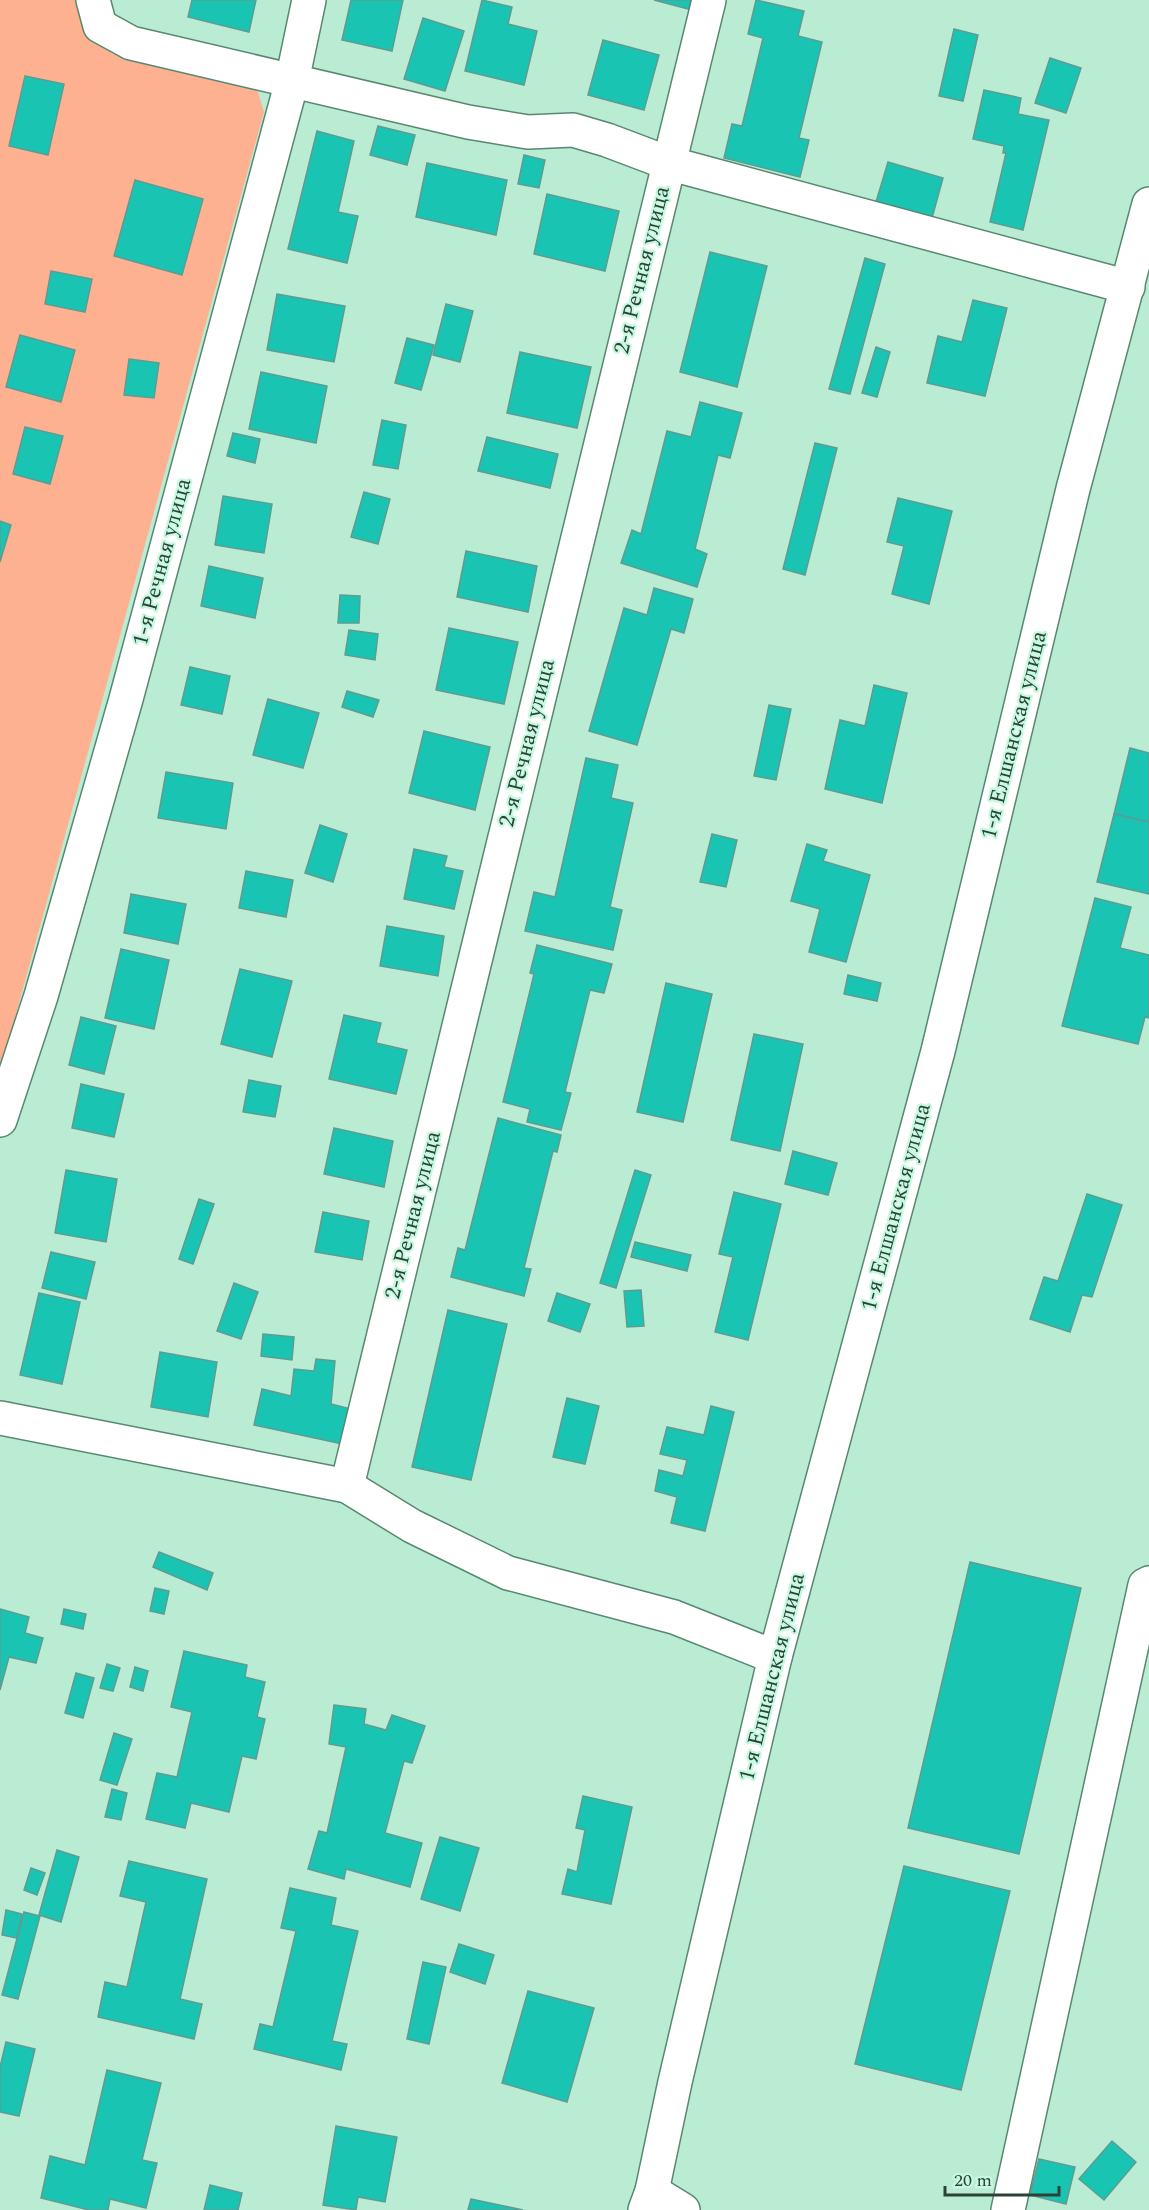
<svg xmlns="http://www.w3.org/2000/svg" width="1149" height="2210" font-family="Spectral,serif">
<rect width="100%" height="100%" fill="#b9ecd3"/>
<path fill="#feb191" d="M0,0H85L94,26L112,54L257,89L264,112L0,1072Z"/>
<g fill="#1ac4b2" stroke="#609b92" stroke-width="1.5">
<path d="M192,0H256L249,32L188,17Z"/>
<path d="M351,0H403L392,51L342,40Z"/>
<path d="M482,0L512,7L508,24L537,31L524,85L465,71Z"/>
<path d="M654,0H694L692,10Z"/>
<path d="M756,0L804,11L798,36L822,42L799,138L809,140L800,177L724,158L732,124L742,126L763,38L748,34Z"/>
<path d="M423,18L464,31L445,91L404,79Z"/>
<path d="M954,29L978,35L963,101L939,96Z"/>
<path d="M603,40L659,55L644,110L588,95Z"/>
<path d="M1050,58L1081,68L1066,113L1035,103Z"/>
<path d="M25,76L64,84L48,155L9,146Z"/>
<path d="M984,90L1021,98L1018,114L1049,120L1023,230L990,222L1006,153H1003L1004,146L973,139Z"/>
<path d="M378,126L415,135L407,165L370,155Z"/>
<path d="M317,131L354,141L338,212L358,216L347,263L288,249Z"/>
<path d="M524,155L545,160L539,188L518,184Z"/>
<path d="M888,162L943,178L932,218L876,202Z"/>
<path d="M427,163L507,180L496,235L416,217Z"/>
<path d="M135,180L203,199L182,275L114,256Z"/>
<path d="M547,194L619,211L605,271L534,254Z"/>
<path d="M710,252L767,266L737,387L680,372Z"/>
<path d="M865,258L885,264L850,394L829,389Z"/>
<path d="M51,271L92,279L85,312L45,304Z"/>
<path d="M277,294L345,306L334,362L267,350Z"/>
<path d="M973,300L1007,308L985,396L927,383L938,336L962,342Z"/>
<path d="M446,304L473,311L460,362L433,355Z"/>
<path d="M20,335L75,350L61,402L6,387Z"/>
<path d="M407,338L434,345L421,390L395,383Z"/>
<path d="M876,347L890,352L877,397L862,393Z"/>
<path d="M520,352L591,367L577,428L507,413Z"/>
<path d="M129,359L159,363L154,398L124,395Z"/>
<path d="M261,372L327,386L316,443L249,429Z"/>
<path d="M700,402L742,413L730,458L718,455L695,549L707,554L697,587L621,563L632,530L641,534L667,431L691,437Z"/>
<path d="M382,420L406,425L398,469L373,465Z"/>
<path d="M25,427L63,436L50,484L13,474Z"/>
<path d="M233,433L260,439L255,463L227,456Z"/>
<path d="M487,437L558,454L550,488L478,471Z"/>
<path d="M815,443L837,448L805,575L783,569Z"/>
<path d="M364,492L390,499L378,544L351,537Z"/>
<path d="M223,496L272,504L264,553L215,545Z"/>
<path d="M898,498L952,511L929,604L892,594L904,546L887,542Z"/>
<path d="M0,521L11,525L0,562Z"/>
<path d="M466,551L537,566L528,612L457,597Z"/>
<path d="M209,566L263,578L255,618L201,606Z"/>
<path d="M654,588L693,599L684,633L671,629L637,745L589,731L624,608L647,615Z"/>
<path d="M340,595L360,596L359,623H338Z"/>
<path d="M449,628L518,642L504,704L436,690Z"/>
<path d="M349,630L378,634L375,660L345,655Z"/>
<path d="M190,667L230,676L222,714L181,705Z"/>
<path d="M874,685L907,693L882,803L825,789L840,720L865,726Z"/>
<path d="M347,691L379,700L373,717L342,707Z"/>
<path d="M268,699L319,713L303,768L253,755Z"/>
<path d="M769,705L791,709L776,780L754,776Z"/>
<path d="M424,731L490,747L475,810L409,793Z"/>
<path d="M1130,748L1149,753V822L1114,814Z"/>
<path d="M586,758L618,765L611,798L633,803L610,907L622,910L613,950L525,931L534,892L555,897Z"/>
<path d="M166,772L233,783L226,829L158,818Z"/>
<path d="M1114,814L1149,822V894L1097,882Z"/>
<path d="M320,825L347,834L333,882L305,873Z"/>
<path d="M712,834L737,840L726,887L700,882Z"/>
<path d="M807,844L827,850L823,861L870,875L846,962L809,952L820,909L791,901Z"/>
<path d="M414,849L447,856L444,867L463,871L454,909L404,899Z"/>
<path d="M246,871L293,880L286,917L239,908Z"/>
<path d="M131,894L186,904L178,944L124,933Z"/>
<path d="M1095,898L1131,907L1120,948L1149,955V1018L1145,1017L1138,1044L1062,1026Z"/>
<path d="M387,926L444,936L438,976L380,966Z"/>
<path d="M537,945L612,964L604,993L590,990L565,1092L571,1093L561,1130L527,1122L530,1109L503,1102L534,974L530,973Z"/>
<path d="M121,949L169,960L154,1029L105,1018Z"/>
<path d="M240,969L292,981L272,1057L221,1044Z"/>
<path d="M848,975L881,983L877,1001L844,994Z"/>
<path d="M666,983L712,994L683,1122L637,1112Z"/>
<path d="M344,1015L381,1023L376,1043L407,1050L396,1094L329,1079Z"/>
<path d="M81,1017L116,1026L104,1074L69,1065Z"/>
<path d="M754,1034L803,1044L780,1151L731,1140Z"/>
<path d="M249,1080L281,1086L275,1117L243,1112Z"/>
<path d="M81,1084L124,1094L114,1137L72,1128Z"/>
<path d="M498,1118L561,1135L557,1152L553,1151L524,1268L531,1269L524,1296L451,1277L458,1248L465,1250Z"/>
<path d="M334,1128L393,1141L384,1187L324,1174Z"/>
<path d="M793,1151L837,1163L828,1195L785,1184Z"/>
<path d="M66,1170L117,1179L106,1242L55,1233Z"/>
<path d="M635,1170L651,1175L616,1288L600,1283Z"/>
<path d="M734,1192L781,1204L748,1340L715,1332L733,1257L719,1254Z"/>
<path d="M1087,1194L1122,1205L1092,1297L1082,1295L1070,1332L1030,1319L1044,1277L1058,1281Z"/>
<path d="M199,1199L214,1204L193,1264L179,1259Z"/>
<path d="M323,1212L369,1221L362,1260L315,1252Z"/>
<path d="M635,1242L691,1255L687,1271L631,1257Z"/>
<path d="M51,1252L95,1262L86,1299L42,1288Z"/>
<path d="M234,1283L258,1292L241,1339L217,1331Z"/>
<path d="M641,1290L644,1326L627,1327L624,1291Z"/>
<path d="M39,1293L80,1302L62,1384L20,1375Z"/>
<path d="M557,1293L590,1304L580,1332L548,1321Z"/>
<path d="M448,1310L507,1324L471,1480L412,1467Z"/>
<path d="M263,1334L294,1337L292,1360L261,1356Z"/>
<path d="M160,1352L217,1362L208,1417L151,1407Z"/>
<path d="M316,1359L335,1361L331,1404L351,1409L343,1444L254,1425L262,1389L291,1396L294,1369L314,1371Z"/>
<path d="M567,1398L599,1406L585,1464L553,1457Z"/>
<path d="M711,1406L734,1412L705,1531L671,1523L677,1497L655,1491L659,1470L683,1476L687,1460L660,1454L667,1427L704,1435Z"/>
<path d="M159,1552L213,1573L207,1590L153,1567Z"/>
<path d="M970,1562L1081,1588L1019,1854L908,1828Z"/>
<path d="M155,1588L169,1591L164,1614L150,1611Z"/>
<path d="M0,1609L29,1617L25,1633L43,1638L36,1663L9,1657L0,1690Z"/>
<path d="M64,1609L86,1614L83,1629L61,1624Z"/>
<path d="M184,1651L247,1665L245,1677L265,1682L257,1717L265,1719L256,1759L242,1756L229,1812L191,1803L185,1828L146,1819L157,1773L177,1777L192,1712L171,1707Z"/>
<path d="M107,1664L120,1668L113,1691L100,1688Z"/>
<path d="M135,1667L148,1671L143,1691L130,1687Z"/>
<path d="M76,1673L94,1678L83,1718L65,1713Z"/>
<path d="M334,1705L366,1709L364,1724L386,1730L392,1715L425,1726L412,1763L404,1761L385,1833L422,1843L410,1887L346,1869L344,1879L308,1869L319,1831L327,1833L346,1747L329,1744Z"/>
<path d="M114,1733L132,1739L117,1785L100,1780Z"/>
<path d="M112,1789L127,1793L121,1820L105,1817Z"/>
<path d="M583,1796L632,1807L611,1904L562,1894L568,1869L577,1872L585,1830L576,1828Z"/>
<path d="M440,1837L479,1848L460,1911L421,1899Z"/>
<path d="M57,1850L79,1857L61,1922L39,1915Z"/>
<path d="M129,1861L207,1879L180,1999L202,2004L194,2039L98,2017L105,1982L127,1987L146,1902L120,1896Z"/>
<path d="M904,1866L1010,1891L961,2090L855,2064Z"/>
<path d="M31,1868L45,1873L37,1895L24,1890Z"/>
<path d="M290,1888L336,1898L331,1925L358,1931L332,2041L347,2044L341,2070L254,2049L260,2024L273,2027L296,1931L281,1928Z"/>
<path d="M6,1910L22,1914L17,1938L2,1935Z"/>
<path d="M24,1912L40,1916L18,1999L2,1995Z"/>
<path d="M459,1944L494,1955L485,1984L450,1972Z"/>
<path d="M423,1962L446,1967L429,2044L407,2039Z"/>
<path d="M528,1991L594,2008L567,2102L502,2083Z"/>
<path d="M6,2042L35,2049L19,2116L0,2112V2067Z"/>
<path d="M107,2070L161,2083L142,2160L157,2163L146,2208L110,2199L108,2210H89L41,2198L50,2156L85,2165Z"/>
<path d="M336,2126L397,2137L385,2202L358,2197L356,2210L323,2205Z"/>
<path d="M1112,2141L1136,2162L1104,2200L1079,2179Z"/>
<path d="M1039,2159L1075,2167L1066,2204L1030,2195Z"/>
<path d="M210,2185L242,2193L238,2210H204Z"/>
<path d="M471,2199L523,2210H468Z"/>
</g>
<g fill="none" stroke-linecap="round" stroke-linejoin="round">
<defs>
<g id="minor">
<path d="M93,0L100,26L131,43L468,122L528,132L573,130L607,140L668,163L1128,287"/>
<path d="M0,1120L41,996L126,699L292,81L309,0"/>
<path d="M0,1418L347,1486L412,1526L508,1573L674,1617L775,1657"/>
<path d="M347,1486L709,0"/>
<path d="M652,2191L683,2210"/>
<path d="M645,2210L652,2191L675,2082L775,1657L938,1051L1073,489L1149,204"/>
<path d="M1008,2210L1145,1585L1149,1583"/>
</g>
</defs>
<use href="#minor" stroke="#588871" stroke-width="36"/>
<use href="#minor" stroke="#fff" stroke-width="33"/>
</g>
<g text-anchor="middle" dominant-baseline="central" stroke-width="4.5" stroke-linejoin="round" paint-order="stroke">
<g font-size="22" fill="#2d4237" stroke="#c6fae0">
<text transform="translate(642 270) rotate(-76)">2-я Речная улица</text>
<text transform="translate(162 562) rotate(-75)">1-я Речная улица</text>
<text transform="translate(1014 735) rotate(-76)">1-я Елшанская улица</text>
<text transform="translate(527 743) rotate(-76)">2-я Речная улица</text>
<text transform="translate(896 1207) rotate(-75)">1-я Елшанская улица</text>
<text transform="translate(413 1215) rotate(-76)">2-я Речная улица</text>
<text transform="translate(772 1677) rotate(-76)">1-я Елшанская улица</text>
</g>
</g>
<path d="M945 2186v9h114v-9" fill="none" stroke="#2d4237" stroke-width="3"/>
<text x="954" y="2186" font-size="18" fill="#2d4237" stroke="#c6fae0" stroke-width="4.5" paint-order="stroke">20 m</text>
</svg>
